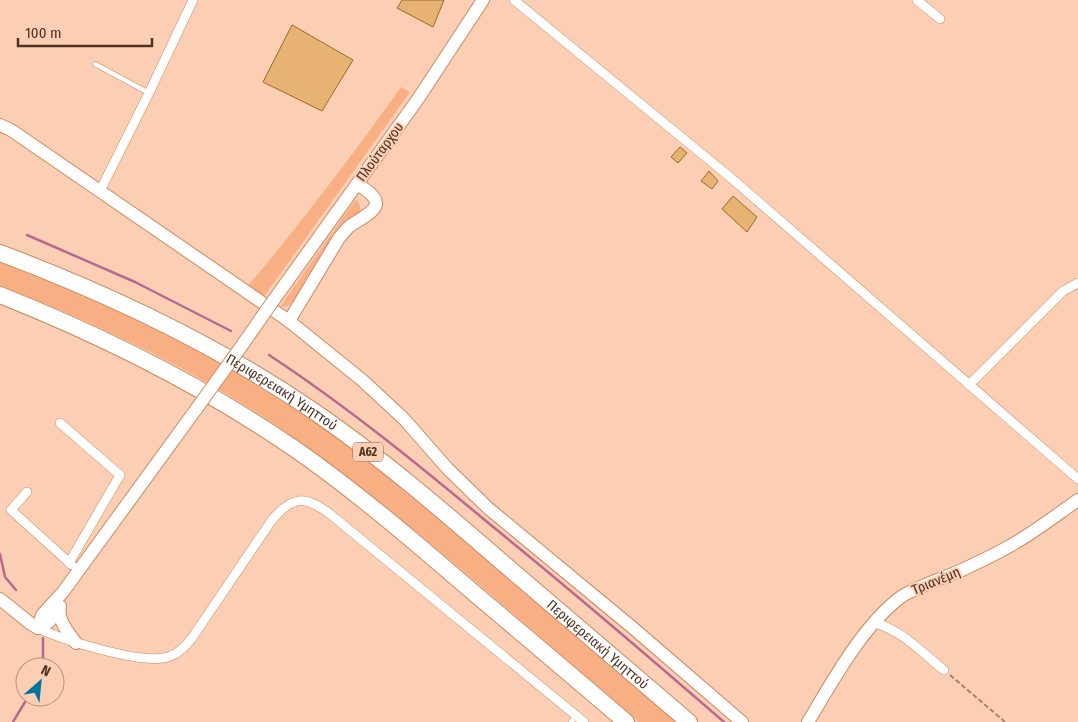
<svg xmlns="http://www.w3.org/2000/svg" width="1078" height="722" font-family="'Fira Sans Condensed',sans-serif">
<rect width="100%" height="100%" fill="#fccfb5"/>
<g fill="#f8af84">
<path d="M401,87L410,92L263,298L247,287C301,223 352,156 401,87Z"/>
<path d="M356,199C361,205 361,208 358,215L297,298C292,304 288,307 280,307Z"/>
<path d="M0,258L148,322L255,382L305,414L355,449L402,486L678,722H639C578,669 517,617 455,564C402,520 349,475 292,436C203,374 102,325 0,286Z"/>
</g>
<g fill="none" stroke-linecap="round" stroke-linejoin="round">
<g stroke="#b86a8e" stroke-width="2.5">
<path d="M27,235L135,282L231,331"/>
<path d="M269,355C348,407 420,466 492,526C571,590 648,656 724,722"/>
<path d="M0,554L5,577L16,590"/>
<path d="M41,667L43,660V638"/>
<path d="M13,722L28,697"/>
</g>
</g>
<g fill="#e7b272" stroke="#996926">
<path d="M402,0H444L433,27L397,8Z"/>
<path d="M292,25L353,60L322,111L263,82Z"/>
<path d="M680,147L687,153L678,163L671,157Z"/>
<path d="M709,171L718,181L712,189L701,181Z"/>
<path d="M733,196L757,217L747,232L722,209Z"/>
</g>
<g fill="none" stroke-linecap="round" stroke-linejoin="round">
<defs>
<g id="lane">
<path d="M95,64L149,93"/>
<path d="M571,722L576,716"/>
</g>
<g id="street">
<path d="M514,0L730,177L1078,479"/>
<path d="M917,0L940,19"/>
<path d="M100,191L149,93L193,0"/>
<path d="M969,385L1063,291L1078,283"/>
<path d="M60,423L120,475L69,563"/>
<path d="M27,492L11,510L72,565"/>
<path d="M874,623C901,629 923,654 944,670"/>
<path d="M38,628C63,640 142,665 168,657C178,654 186,646 192,638L272,520C292,496 305,495 330,514L584,722"/>
</g>
<g id="secondary">
<path d="M0,125L11,130L289,321L362,380L404,419L447,468L488,508L633,628L742,722"/>
<path d="M273,301L418,99L483,0"/>
<path d="M289,321L339,238C343,234 346,229 350,226C372,211 392,205 357,184"/>
<path d="M243,344L261,318"/>
<path d="M0,599L31,624L38,628L49,622L59,610"/>
<path d="M60,606C57,620 68,632 76,643"/>
<path d="M38,628L42,615L63,592L197,408"/>
<path d="M808,722C832,682 863,625 901,597C917,586 945,578 964,569C979,562 994,555 1008,547C1032,534 1055,516 1078,500"/>
</g>
<g id="highway">
<path id="s1" d="M0,253C109,294 215,344 312,410C379,456 442,510 503,563C565,616 627,669 689,722"/>
<path d="M0,295C103,336 203,386 295,449C358,493 416,543 474,593C525,636 575,678 626,722"/>
</g>
</defs>
<use href="#lane" stroke="#cd885e" stroke-width="5.5"/>
<use href="#street" stroke="#cd885e" stroke-width="10"/>
<use href="#secondary" stroke="#cd885e" stroke-width="14"/>
<use href="#highway" stroke="#cd885e" stroke-width="18"/>
<path stroke="#a8836d" stroke-width="2" stroke-dasharray="5 2.5" stroke-linecap="butt" d="M950,675L1005,722"/>
<use href="#lane" stroke="#fff" stroke-width="4.5"/>
<use href="#street" stroke="#fff" stroke-width="9"/>
<use href="#secondary" stroke="#fff" stroke-width="12"/>
<use href="#highway" stroke="#fff" stroke-width="16"/>
<defs>
<g id="secondary-bridge">
<path d="M261,318L273,301"/>
<path d="M197,408L243,344"/>
</g>
</defs>
<use href="#secondary-bridge" stroke="#cd885e" stroke-width="14" stroke-linecap="butt"/>
<use href="#secondary-bridge" stroke="#fff" stroke-width="12"/>
</g>
<g text-anchor="middle" dominant-baseline="central" stroke-width="4" stroke-linejoin="round" paint-order="stroke">
<rect fill="#fccfb5" stroke="#83614d" stroke-width="1" x="353" y="442.5" width="30" height="19" rx="4"/>
<g font-size="12" font-weight="bold" fill="#4f3221">
<text x="368" y="452">Α62</text>
</g>
<g font-size="14" fill="#4f3221" stroke="#fccfb5">
<text transform="translate(380 152) rotate(-54)">Πλούταρχου</text>
<text stroke="none"><textPath href="#s1" startOffset="315">Περιφερειακή Υμηττού</textPath></text>
<text transform="translate(936 581) rotate(-23)">Τριανέμη</text>
<text stroke="none"><textPath href="#s1" startOffset="720">Περιφερειακή Υμηττού</textPath></text>
</g>
</g>
<g transform="translate(40 682) rotate(27)"><circle r="24" fill="#fccfb5" stroke="#b7907a"/>
<path d="M0-4L9 19L0 12L-9 19Z" fill="#00769f"/>
<text y="-8" font-size="14" font-weight="bold" text-anchor="middle" fill="#4f3221">N</text>
</g>
<path d="M18 38v8h134v-8" fill="none" stroke="#4f3221" stroke-width="2.5"/>
<text x="25" y="38" font-size="15" fill="#4f3221" stroke="#fccfb5" stroke-width="4" paint-order="stroke">100 m</text>
</svg>
